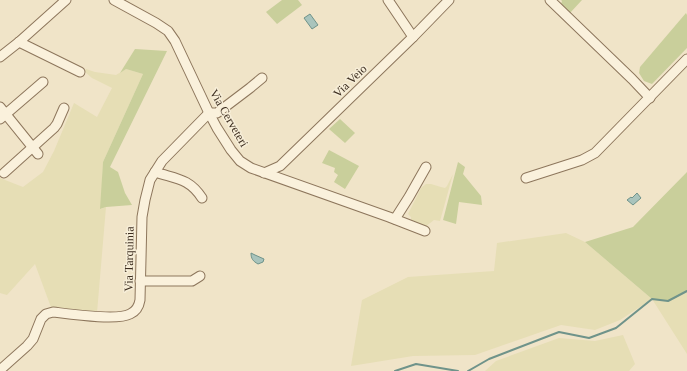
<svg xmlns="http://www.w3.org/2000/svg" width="687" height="371" font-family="Georgia,serif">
<rect width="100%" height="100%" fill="#f0e4c8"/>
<g fill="#e6deb5">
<path d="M86,69L95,72L116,75L126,69L143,74L103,162L101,209L106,207L97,313L52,310L35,264L7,295L0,293V178L23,187L43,172L54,151L74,103L97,117L112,88L92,78L84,71Z"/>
<path d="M453,174L440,221L434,220L425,227L411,220V217L408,214L421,188L426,184H431L441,187L445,188L447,186Z"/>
<path d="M566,233L585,242L652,299L668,301L687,291V354L652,299L620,320L595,330L561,325L475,355L413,356L351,366L362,300L408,277L494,271L497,243Z"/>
<path d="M623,335L635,364L629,371H485L496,361L559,338L595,341Z"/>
</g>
<g fill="#c9cf9b">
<path d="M282,0H298L302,5L277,24L266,12Z"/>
<path d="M561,0H582L570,13L561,4L562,1Z"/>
<path d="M686,13L687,15V48L652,84L644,81L639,73L640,67Z"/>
<path d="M135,49L167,51L110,167L118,172L125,193L132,205L106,207L100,209L103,162L143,74L126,69L120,73Z"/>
<path d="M340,119L355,133L345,143L329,129Z"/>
<path d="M329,150L359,166L345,189L334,182L338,175L334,172L335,168L322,163Z"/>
<path d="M458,162L465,167L463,174L481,196L482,205L459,202L456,224L443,220Z"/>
<path d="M687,172V291L668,301L652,299L585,242L633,227Z"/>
</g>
<g fill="#a9c4bc" stroke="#6f938a">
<path d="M310,14L318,25L312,29L304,18Z"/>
<path d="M637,193L641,198L633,205L627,200L631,197L632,198Z"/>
<path d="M251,253L255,255L264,259L263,262L258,264C253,261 251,259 251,253Z"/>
</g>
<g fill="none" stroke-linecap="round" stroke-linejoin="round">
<g stroke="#6f938a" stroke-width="2">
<path d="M395,371L416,364L458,371"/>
<path d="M468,371L489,359L559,332L589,338L616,328L652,299L668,301L687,291"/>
</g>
<defs>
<g id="minor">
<path d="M114,0L156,23L168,31L175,41L209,113L217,128L231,150L240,161L251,168L389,217L425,231"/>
<path d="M388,0L413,37"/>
<path d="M550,0L632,79L650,98"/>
<path d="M19,42L80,72"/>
<path d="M0,57L19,42L66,0"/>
<path d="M0,107L38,154"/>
<path d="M0,119L43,82"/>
<path d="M155,172C176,179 189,178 202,198"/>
<path d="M4,173L54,128L57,124L64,108"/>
<path d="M264,173L280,166L413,37L449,0"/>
<path d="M526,178L582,160L595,153L687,59"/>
<path d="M395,219L409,197L426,167"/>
<path d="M140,281H192L200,276"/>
<path d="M0,370L27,346L33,339L41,319L46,314L53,312C70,314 117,321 130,314C137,311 139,306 140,300L142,217L145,200L150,180L162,161L209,113H217L250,88L262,78"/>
</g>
</defs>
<use href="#minor" stroke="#8d765c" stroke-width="11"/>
<use href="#minor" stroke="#faf1dc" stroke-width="9"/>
</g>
<g text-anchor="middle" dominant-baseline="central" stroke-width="3" stroke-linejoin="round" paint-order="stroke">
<g font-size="12" fill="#3d2e20" stroke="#f7eed8">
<text transform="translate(350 81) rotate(-44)">Via Veio</text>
<text transform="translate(229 118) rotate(60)">Via Cerveteri</text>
<text transform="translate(129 259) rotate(-89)">Via Tarquinia</text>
</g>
</g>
</svg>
